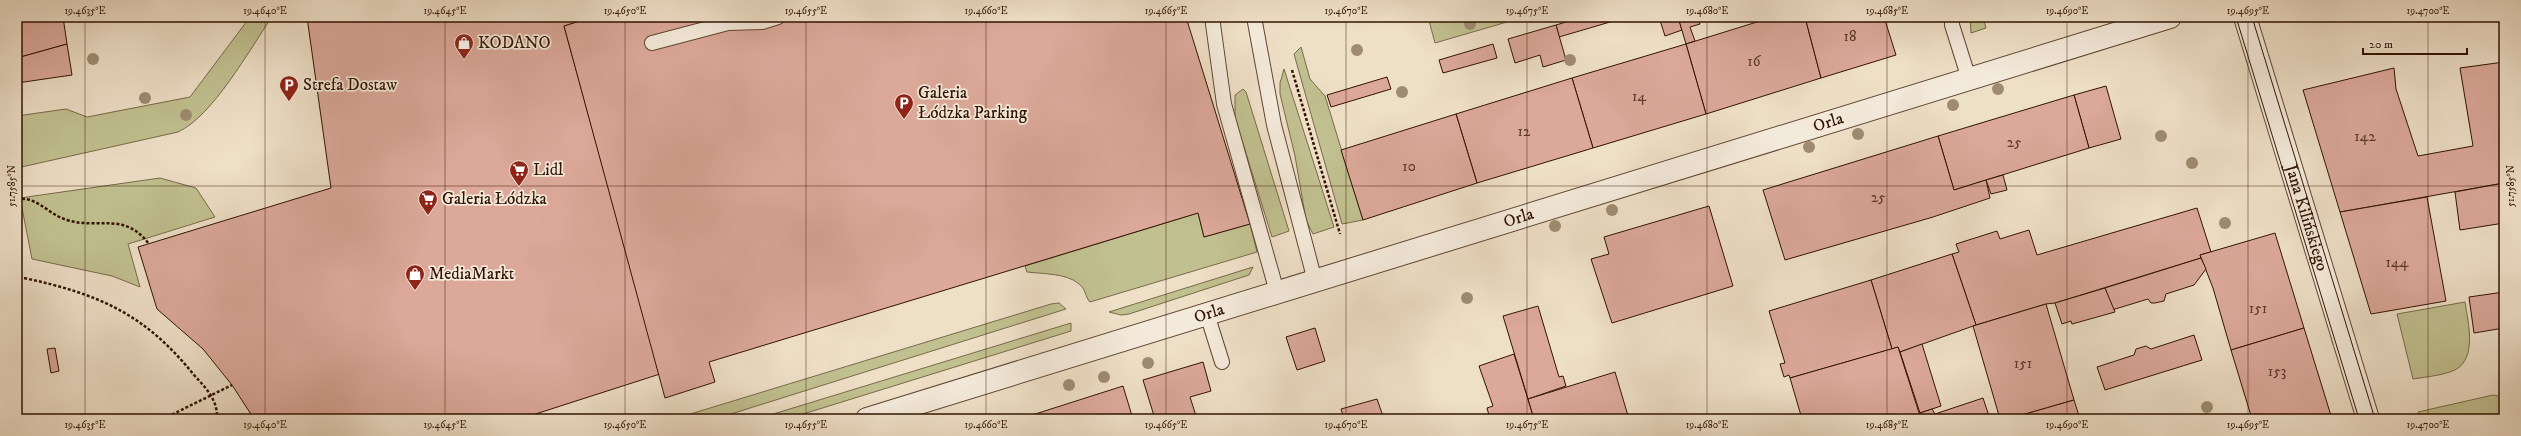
<svg xmlns="http://www.w3.org/2000/svg" width="2521" height="436" font-family="'IM FELL DW Pica',serif">
<rect width="100%" height="100%" fill="#eedfc7"/>
<filter id="stains"><feTurbulence type="fractalNoise" baseFrequency=".005" numOctaves="4"/><feColorMatrix values="0 0 0 0 .2 0 0 0 0 .09 0 0 0 0 .02 0 0 0 .5 -.17"/></filter>
<radialGradient id="worn" r=".72"><stop offset=".6" stop-color="#630" stop-opacity="0"/><stop offset="1" stop-color="#630" stop-opacity=".3"/></radialGradient>
<g fill="#c1c090" stroke="#796a48">
<path d="M250,17H272C249,50 213,116 178,132L17,168V116L66,109L87,117L190,97Z"/>
<path d="M1428,17H1524L1435,43Z"/>
<path d="M1970,17H1983L1986,28L1971,33Z"/>
<path d="M1301,47L1310,79L1325,96L1363,220L1342,224L1294,54Z"/>
<path d="M1284,69L1334,227L1313,234L1306,220L1295,156L1280,94V83Z"/>
<path d="M1243,89L1246,92L1289,231L1272,237L1235,118V95Z"/>
<path d="M160,178L196,188L215,217L128,244L140,287L112,276L32,259L20,198Z"/>
<path d="M1198,213L1204,237L1250,224L1257,252L1090,302C1085,297 1086,289 1079,284C1067,273 1042,274 1027,272L1025,266Z"/>
<path d="M1253,267L1249,275L1129,314L1121,315L1109,312Z"/>
<path d="M2465,302C2468,323 2479,363 2450,372C2438,376 2425,377 2413,379L2397,314Z"/>
<path d="M1059,303L1066,309L715,419H674L1051,304Z"/>
<path d="M1071,323V331L787,419H757Z"/>
<path d="M2493,395L2504,397V419H2420L2418,412Z"/>
</g>
<g fill="#dba899" stroke="#311300">
<path d="M17,17H63L67,44L17,58Z"/>
<path d="M307,17H580L581,21L564,26L660,374L520,419H254L232,385L203,349L157,309L138,247L331,188Z"/>
<path d="M593,17H1186L1250,224L1204,237L1198,213L709,362L715,382L665,398L564,26Z"/>
<path d="M1583,17H1627L1559,37L1556,25Z"/>
<path d="M1659,17H1678L1682,30L1665,36Z"/>
<path d="M1678,17H1698L1700,24L1690,27L1695,41L1686,44Z"/>
<path d="M1773,17H1805L1821,78L1706,114L1686,44Z"/>
<path d="M1805,17H1884L1896,55L1821,78Z"/>
<path d="M1556,25L1566,60L1543,67L1540,55L1515,63L1508,39Z"/>
<path d="M67,44L72,75L17,83V58Z"/>
<path d="M1493,44L1497,58L1443,73L1439,60Z"/>
<path d="M1686,44L1706,114L1593,148L1572,78Z"/>
<path d="M2504,62V183L2340,212L2303,90L2394,68L2396,89L2418,156L2473,146L2460,68Z"/>
<path d="M1387,77L1391,89L1331,107L1327,95Z"/>
<path d="M1572,78L1593,148L1477,183L1456,114Z"/>
<path d="M2106,86L2121,139L2089,148L2074,95Z"/>
<path d="M2074,95L2089,148L1954,190L1938,136Z"/>
<path d="M1456,114L1477,183L1363,220L1341,150Z"/>
<path d="M1938,136L1954,190L1986,180L1990,198L1933,217L1785,260L1763,190Z"/>
<path d="M2003,175L2007,190L1991,194L1986,180Z"/>
<path d="M2504,183V223L2460,230L2455,192Z"/>
<path d="M2427,197L2446,301L2371,314L2340,212Z"/>
<path d="M1709,206L1733,286L1612,323L1591,259L1609,254L1604,237Z"/>
<path d="M2197,208L2211,252L2200,255L2201,258L2055,303L2046,304L1976,325L1952,254L1959,252L1956,244L1997,231L2000,239L2029,230L2037,255Z"/>
<path d="M2275,233L2304,328L2231,350L2213,288L2200,255Z"/>
<path d="M1952,254L1976,325L1900,352L1898,347L1892,349L1871,280Z"/>
<path d="M2201,258L2206,269L2194,285L2166,294L2164,301L2155,303H2151L2148,299L2112,310L2105,288Z"/>
<path d="M1871,280L1892,349L1790,378L1789,375L1784,377L1780,364L1785,363L1769,311Z"/>
<path d="M2105,288L2115,312L2072,324L2071,321L2062,324L2055,303Z"/>
<path d="M2504,292V328L2474,333L2469,297Z"/>
<path d="M2046,304L2074,400L2008,419H2000L1973,326Z"/>
<path d="M1538,306L1559,377L1563,376L1566,386L1528,399L1503,316Z"/>
<path d="M1315,328L1325,361L1297,370L1286,337Z"/>
<path d="M2304,328L2332,419H2252L2231,350Z"/>
<path d="M2194,335L2202,360L2105,390L2097,367L2134,355L2136,349L2146,346L2151,349Z"/>
<path d="M1922,344L1941,406L1920,413L1900,352Z"/>
<path d="M1898,347L1921,419H1802L1790,378Z"/>
<path d="M55,348L59,371L51,373L47,349Z"/>
<path d="M1514,354L1534,419H1490L1487,408L1493,406L1479,366Z"/>
<path d="M1203,362L1211,391L1190,397L1197,419H1155L1143,380Z"/>
<path d="M1615,372L1629,419H1534L1528,399Z"/>
<path d="M1123,386L1133,419H1030L1029,416Z"/>
<path d="M1983,398L1990,419H1921L1920,413L1932,409L1935,414Z"/>
<path d="M1377,399L1384,419H1344L1341,409Z"/>
<path d="M2074,400L2080,419H2008Z"/>
<path d="M1029,416L1030,419H1019Z"/>
</g>
<g fill="none" stroke-linecap="round" stroke-linejoin="round">
<defs>
<g id="service">
<path d="M1212,17L1224,104L1277,292"/>
<path d="M1254,17L1274,125L1315,281"/>
<path d="M1952,17V25L1969,79"/>
<path d="M652,43L728,23L762,22L778,17"/>
<path d="M1207,314L1222,362"/>
</g>
<g id="minor">
<path id="s1" d="M867,419L2170,17"/>
</g>
<g id="tertiary">
<path id="s2" d="M2245,17L2368,419"/>
</g>
</defs>
<use href="#service" stroke="#604632" stroke-width="16"/>
<use href="#minor" stroke="#604632" stroke-width="24"/>
<use href="#tertiary" stroke="#604632" stroke-width="24"/>
<g stroke="#311300" stroke-width="2.5" stroke-dasharray="3 2" stroke-linecap="butt">
<path d="M1292,70L1340,234"/>
<path d="M17,199C37,196 49,215 67,220C99,230 124,211 149,244"/>
<path d="M24,278C99,294 145,314 194,375C206,388 218,400 217,419"/>
<path d="M163,419L232,385"/>
</g>
<use href="#service" stroke="#f4eadb" stroke-width="14"/>
<use href="#minor" stroke="#f4eadb" stroke-width="22"/>
<use href="#tertiary" stroke="#f4eadb" stroke-width="22"/>
<g stroke="#311300" stroke-width="1">
<path d="M2236,17L2359,419"/>
<path d="M2252,17L2375,419"/>
</g>
</g>
<g fill="#9e8b71">
<circle cx="1470" cy="24" r="6"/>
<circle cx="1357" cy="50" r="6"/>
<circle cx="93" cy="59" r="6"/>
<circle cx="1570" cy="60" r="6"/>
<circle cx="1998" cy="89" r="6"/>
<circle cx="1402" cy="92" r="6"/>
<circle cx="145" cy="98" r="6"/>
<circle cx="1953" cy="105" r="6"/>
<circle cx="186" cy="115" r="6"/>
<circle cx="1858" cy="134" r="6"/>
<circle cx="2161" cy="136" r="6"/>
<circle cx="1809" cy="147" r="6"/>
<circle cx="2192" cy="163" r="6"/>
<circle cx="1612" cy="210" r="6"/>
<circle cx="2225" cy="223" r="6"/>
<circle cx="1555" cy="226" r="6"/>
<circle cx="1467" cy="298" r="6"/>
<circle cx="1148" cy="363" r="6"/>
<circle cx="1104" cy="377" r="6"/>
<circle cx="1069" cy="385" r="6"/>
<circle cx="2207" cy="407" r="6"/>
</g>
<path fill="none" stroke="#311300" stroke-width="1" stroke-opacity="0.45" d="M85,17V419M265,17V419M445,17V419M625,17V419M806,17V419M986,17V419M1166,17V419M1346,17V419M1527,17V419M1707,17V419M1887,17V419M2067,17V419M2248,17V419M2428,17V419M17,186H2504"/>
<defs>
<symbol id="shop-pin" viewBox="-11 -11 22 30"><path d="M0 17L-7.5 6A9.5 9.5 0 1 1 7.5 6Z" fill="#8f2418" stroke="#f4eadb"/><path d="M-5-2.5h2.3a2.7 3.5 0 0 1 5.4 0H5L5.5 6h-11ZM-1.5-2.5h3a1.5 2.3 0 0 0-3 0Z" fill="#fff"/></symbol>
<symbol id="parking-pin" viewBox="-11 -11 22 30"><path d="M0 17L-7.5 6A9.5 9.5 0 1 1 7.5 6Z" fill="#8f2418" stroke="#f4eadb"/><path d="M-3.5-5.5H1a3.5 3.5 0 0 1 0 7H-1V5.5H-3.5ZM-1-3.4V-.6H.8a1.4 1.4 0 0 0 0-2.8Z" fill="#fff"/></symbol>
<symbol id="supermarket-pin" viewBox="-11 -11 22 30"><path d="M0 17L-7.5 6A9.5 9.5 0 1 1 7.5 6Z" fill="#8f2418" stroke="#f4eadb"/><path d="M-6-5.5h2.5l.6 2H6L4.5 2H-2.5L-4.4-4H-6ZM-1.5 3.2a1.3 1.3 0 1 0 .1 0ZM3 3.2a1.3 1.3 0 1 0 .1 0Z" fill="#fff"/></symbol>
</defs>
<g fill-rule="evenodd">
<use href="#shop-pin" x="453" y="32" width="22" height="30"/>
<use href="#parking-pin" x="278" y="74" width="22" height="30"/>
<use href="#parking-pin" x="893" y="92" width="22" height="30"/>
<use href="#supermarket-pin" x="508" y="159" width="22" height="30"/>
<use href="#supermarket-pin" x="417" y="188" width="22" height="30"/>
<use href="#shop-pin" x="404" y="263" width="22" height="30"/>
</g>
<g text-anchor="middle" dominant-baseline="central" stroke-width="3.5" stroke-linejoin="round" paint-order="stroke">
<g font-size="15" fill="#5c3826">
<text x="1850" y="36">18</text>
<text x="1754" y="61">16</text>
<text x="1639" y="96">14</text>
<text x="1524" y="131">12</text>
<text x="2365" y="136">142</text>
<text x="2014" y="142">25</text>
<text x="1409" y="166">10</text>
<text x="1878" y="197">25</text>
<text x="2397" y="262">144</text>
<text x="2258" y="308">151</text>
<text x="2023" y="363">151</text>
<text x="2277" y="371">153</text>
</g>
<g font-size="17" fill="#311300" stroke="#f4eadb" text-anchor="start">
<text x="478" y="43">KODANO</text>
<text x="303" y="85">Strefa Dostaw</text>
<text x="918" y="93">Galeria<tspan x="918" dy="20">Łódzka Parking</tspan></text>
<text x="533" y="170">Lidl</text>
<text x="442" y="199">Galeria Łódzka</text>
<text x="429" y="274">MediaMarkt</text>
</g>
<g font-size="17" fill="#311300" stroke="#f4eadb">
<text stroke="none"><textPath href="#s1" startOffset="1006">Orla</textPath></text>
<text stroke="none"><textPath href="#s1" startOffset="682">Orla</textPath></text>
<text stroke="none"><textPath href="#s2" startOffset="210">Jana Kilińskiego</textPath></text>
<text stroke="none"><textPath href="#s1" startOffset="358">Orla</textPath></text>
</g>
</g>
<rect width="2521" height="436" fill="none" stroke="#eedfc7" stroke-width="44"/>
<path d="M2363 48v6h104v-6" fill="none" stroke="#311300" stroke-width="2"/>
<text x="2369" y="48" font-size="12" fill="#311300" stroke="#f4eadb" stroke-width="3" paint-order="stroke">20 m</text>
<rect x="22" y="22" width="2477" height="392" fill="none" stroke="#311300" stroke-width="1.5"/>
<g font-size="10" text-anchor="middle" fill="#311300">
<text x="85" y="14">19.4635°E</text>
<text x="265" y="14">19.4640°E</text>
<text x="445" y="14">19.4645°E</text>
<text x="625" y="14">19.4650°E</text>
<text x="806" y="14">19.4655°E</text>
<text x="986" y="14">19.4660°E</text>
<text x="1166" y="14">19.4665°E</text>
<text x="1346" y="14">19.4670°E</text>
<text x="1527" y="14">19.4675°E</text>
<text x="1707" y="14">19.4680°E</text>
<text x="1887" y="14">19.4685°E</text>
<text x="2067" y="14">19.4690°E</text>
<text x="2248" y="14">19.4695°E</text>
<text x="2428" y="14">19.4700°E</text>
<text transform="translate(11 186) rotate(-90)" y="4">51.7585°N</text>
<text transform="translate(2510 186) rotate(-90)" y="4">51.7585°N</text>
<text x="85" y="428">19.4635°E</text>
<text x="265" y="428">19.4640°E</text>
<text x="445" y="428">19.4645°E</text>
<text x="625" y="428">19.4650°E</text>
<text x="806" y="428">19.4655°E</text>
<text x="986" y="428">19.4660°E</text>
<text x="1166" y="428">19.4665°E</text>
<text x="1346" y="428">19.4670°E</text>
<text x="1527" y="428">19.4675°E</text>
<text x="1707" y="428">19.4680°E</text>
<text x="1887" y="428">19.4685°E</text>
<text x="2067" y="428">19.4690°E</text>
<text x="2248" y="428">19.4695°E</text>
<text x="2428" y="428">19.4700°E</text>
</g>
<rect width="100%" height="100%" filter="url(#stains)"/>
<rect width="100%" height="100%" fill="url(#worn)"/>
</svg>
